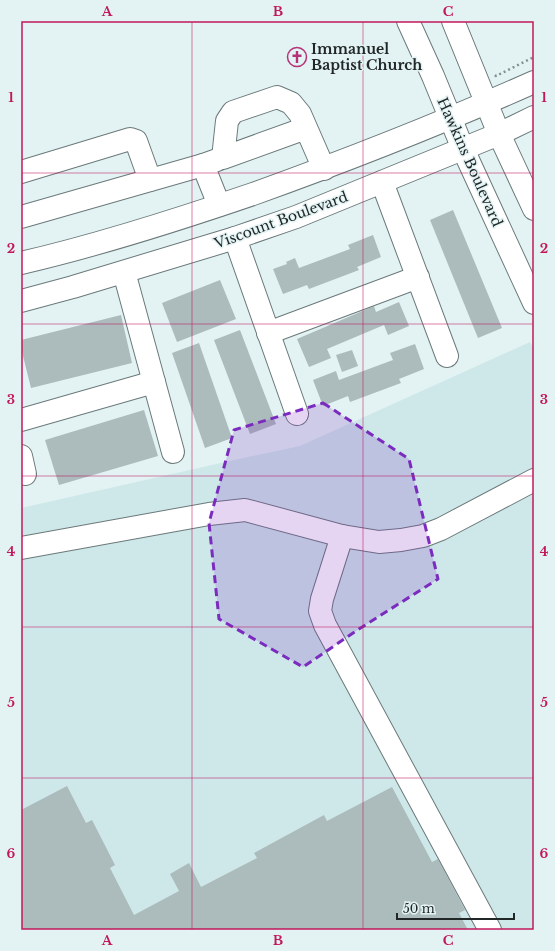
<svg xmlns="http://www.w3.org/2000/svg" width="555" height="951" font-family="'Libre Baskerville',serif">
<rect width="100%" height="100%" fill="#e3f3f4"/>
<path fill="#cee8ea" d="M530,342L534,349V930H21V508L234,460L300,446Z"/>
<g fill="#acbbbc">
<path d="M453,210L502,328L478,338L430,220Z"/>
<path d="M373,235L381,257L357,267L359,270L309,289L307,285L283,294L273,269L287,264L286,262L295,258L299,268L350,249L348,245Z"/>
<path d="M220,280L236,319L177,342L162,303Z"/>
<path d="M399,302L409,326L388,335L384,325L327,349L331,358L309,367L297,339L374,306L376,312Z"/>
<path d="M121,315L132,363L31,388L21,348V340Z"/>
<path d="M240,330L276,424L250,434L214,340Z"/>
<path d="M199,343L232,438L205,448L172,353Z"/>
<path d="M415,344L424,369L399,379L401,383L350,402L348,396L323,406L313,380L336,371L339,380L393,360L390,353Z"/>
<path d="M352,350L358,366L342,372L336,355Z"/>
<path d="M144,410L158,456L59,485L45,440Z"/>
<path d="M67,786L86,823L92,820L115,865L110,868L134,915L179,891L170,874L189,863L201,887L257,858L254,853L324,815L327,821L392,787L432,862L438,859L465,910L459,913L468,930H21V810Z"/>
</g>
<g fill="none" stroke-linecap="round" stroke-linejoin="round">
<defs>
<g id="minor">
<path d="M306,128L223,158L227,121L233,112L277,97L291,103L300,114L324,169"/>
<path d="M217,160L203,165L219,205"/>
<path d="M21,172L130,139L136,141L150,180"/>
<path d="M382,182L447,356"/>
<path d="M21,217L203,165"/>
<path d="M235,238L297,414"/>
<path d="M124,272L173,452"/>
<path d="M268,333L418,277"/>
<path d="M21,420L154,382"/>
<path d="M21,456L25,474"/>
<path d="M342,536L322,599L320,611L325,625L490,930"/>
<path d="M21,548L209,514L245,510L342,536L379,542L401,540L423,536L441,529L534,480"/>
</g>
<g id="major">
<path d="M408,21L433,76L463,149L534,303"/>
<path d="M453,21L499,134L534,209"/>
<path d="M21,263C99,245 177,220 253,194C348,160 442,123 534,82"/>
<path d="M21,301L73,287L235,238L296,217L499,134L534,117"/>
</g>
</defs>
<use href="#minor" stroke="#6b797a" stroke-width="24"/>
<use href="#major" stroke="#6b797a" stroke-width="24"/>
<path stroke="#848f90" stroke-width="2.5" stroke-dasharray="2 3" stroke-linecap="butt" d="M495,75L496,76L534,57"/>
<use href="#minor" stroke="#fff" stroke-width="22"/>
<use href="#major" stroke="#fff" stroke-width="22"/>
</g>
<path fill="#7b2cbf" fill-opacity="0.2" stroke="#7b2cbf" stroke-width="3" stroke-dasharray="8 5" stroke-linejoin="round" d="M323,403L409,459L438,579L359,629L303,667L219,619L209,523L234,430Z"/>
<path fill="none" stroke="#c2185b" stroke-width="1" stroke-opacity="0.55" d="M192,21V930M363,21V930M21,173H534M21,324H534M21,476H534M21,627H534M21,778H534"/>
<defs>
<symbol id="church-ring" viewBox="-11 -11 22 22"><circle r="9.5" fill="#e3f3f4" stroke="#b63278" stroke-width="1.5"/><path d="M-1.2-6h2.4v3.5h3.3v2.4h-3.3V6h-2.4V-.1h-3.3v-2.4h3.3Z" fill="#b63278"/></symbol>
</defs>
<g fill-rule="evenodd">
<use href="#church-ring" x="286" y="46" width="22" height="22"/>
</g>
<g text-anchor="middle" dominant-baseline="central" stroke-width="3" stroke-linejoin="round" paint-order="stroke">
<g font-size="14" font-weight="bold" fill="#212727" stroke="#e3f3f4" text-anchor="start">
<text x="311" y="49">Immanuel<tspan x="311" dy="16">Baptist Church</tspan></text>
</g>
<g font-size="14" fill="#212727" stroke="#e3f3f4">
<text transform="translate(470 162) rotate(66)">Hawkins Boulevard</text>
<text transform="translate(281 220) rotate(-20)">Viscount Boulevard</text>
</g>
</g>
<rect width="555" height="951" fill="none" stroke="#e3f3f4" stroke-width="44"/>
<path d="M397 913v6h117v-6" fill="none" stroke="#212727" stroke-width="2"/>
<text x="403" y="913" font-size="12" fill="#212727" stroke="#e3f3f4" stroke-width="3" paint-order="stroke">50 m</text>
<rect x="22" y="22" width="511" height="907" fill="none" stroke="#c2185b" stroke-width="1.5"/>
<g font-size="13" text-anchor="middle" font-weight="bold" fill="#c2185b">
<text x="107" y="16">A</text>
<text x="278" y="16">B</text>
<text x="448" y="16">C</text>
<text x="11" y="102">1</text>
<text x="544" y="102">1</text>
<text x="11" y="253">2</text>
<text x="544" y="253">2</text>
<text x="11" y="404">3</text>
<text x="544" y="404">3</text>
<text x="11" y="556">4</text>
<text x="544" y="556">4</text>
<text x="11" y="707">5</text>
<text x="544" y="707">5</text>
<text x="11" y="858">6</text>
<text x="544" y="858">6</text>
<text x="107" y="945">A</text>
<text x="278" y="945">B</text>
<text x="448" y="945">C</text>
</g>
</svg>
